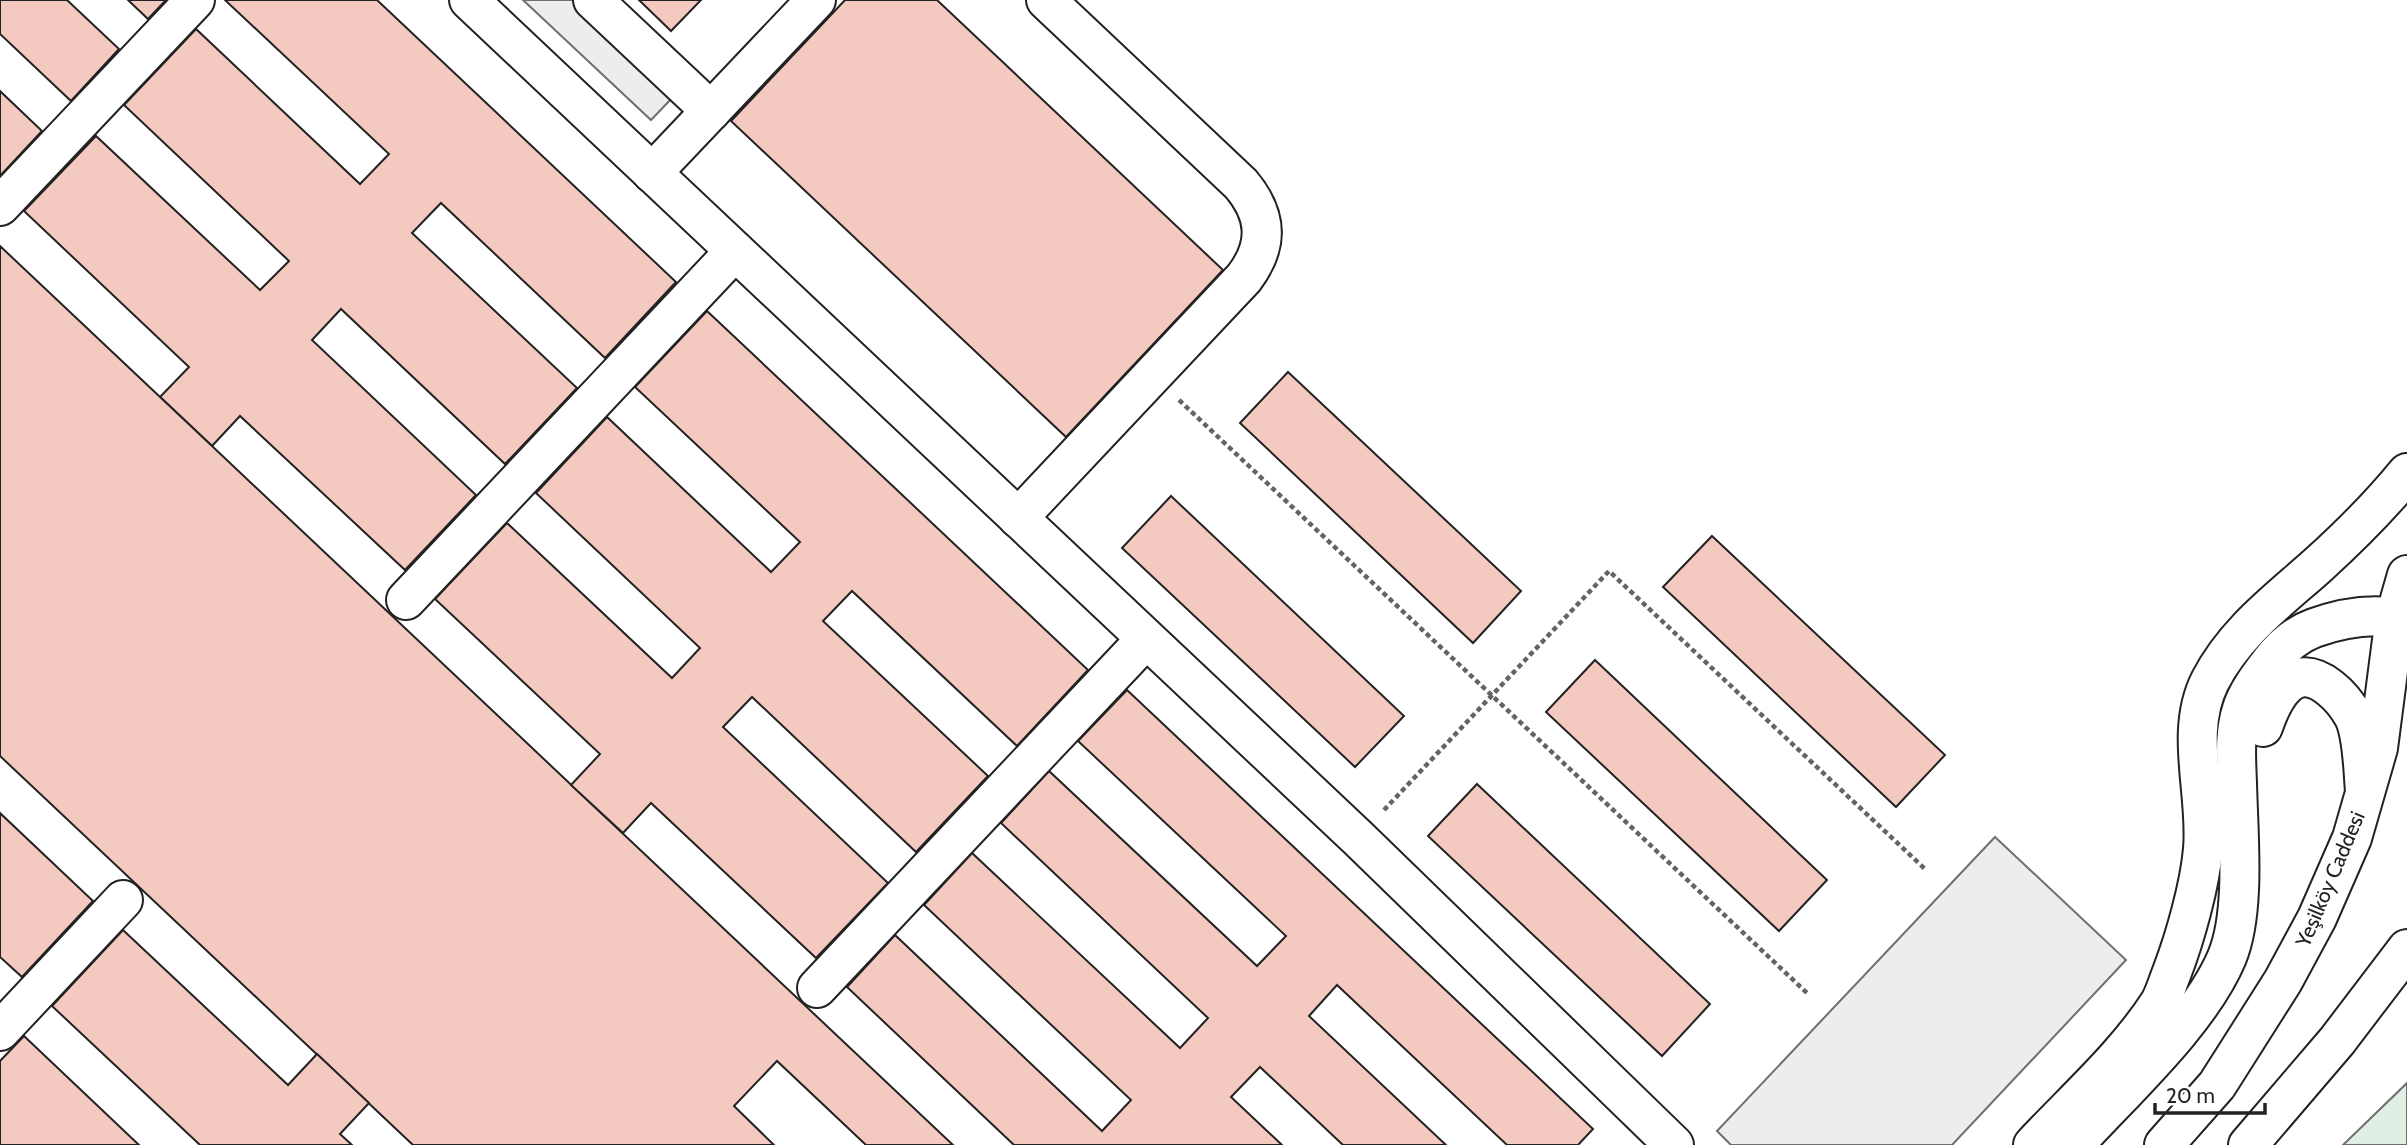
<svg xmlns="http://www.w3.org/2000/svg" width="2407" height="1145" font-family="Cabin,sans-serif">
<rect width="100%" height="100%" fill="#fff"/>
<path fill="#e0efe3" stroke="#6f6f6f" stroke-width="2" d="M2407,1083V1145H2343Z"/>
<g fill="#ededed" stroke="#6f6f6f" stroke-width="2">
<path d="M523,0H572L674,96L651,120Z"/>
<path d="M1995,837L2126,960L1952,1145H1731L1717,1131Z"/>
</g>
<g fill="#f3c9c0" stroke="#222" stroke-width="2">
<path d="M0,0H67L119,49L71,101L0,34Z"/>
<path d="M128,0H166L148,19Z"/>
<path d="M225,0H377L676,282L605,358L441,203L412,233L577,388L505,464L341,309L312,340L476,495L405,570L240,416L212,446L160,397L189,367L24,211L96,136L260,290L289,261L124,105L196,29L360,184L389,154Z"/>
<path d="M639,0H701L671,31Z"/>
<path d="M845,0H937L1223,270L1066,437L731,121Z"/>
<path d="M0,91L42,131L0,176Z"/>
<path d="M0,246L212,446L953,1145H866L777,1061L734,1106L774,1145H413L343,1079L0,756Z"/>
<path d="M707,311L1088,670L1017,746L852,591L823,621L988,776L916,852L752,697L723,727L888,883L816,958L651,803L623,833L571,785L600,754L435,599L507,523L672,678L700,648L536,493L607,417L771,572L800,542L635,387Z"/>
<path d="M1288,372L1521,591L1473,643L1240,423Z"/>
<path d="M1171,496L1404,716L1355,767L1122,548Z"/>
<path d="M1712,536L1945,755L1896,807L1663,587Z"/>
<path d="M1595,660L1827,880L1779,931L1546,712Z"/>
<path d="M1127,690L1593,1129L1578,1145H1507L1337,985L1309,1016L1446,1145H1343L1260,1067L1231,1097L1282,1145H1014L847,987L895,935L1102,1131L1131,1100L924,905L972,853L1180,1048L1208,1018L1001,823L1049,771L1257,966L1286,936L1078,741Z"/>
<path d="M1477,784L1710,1004L1662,1056L1428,836Z"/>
<path d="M0,813L93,901L22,977L0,957Z"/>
<path d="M123,930L288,1085L317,1054L369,1103L340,1134L352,1145H200L52,1006Z"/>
<path d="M24,1036L139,1145H0V1061Z"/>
</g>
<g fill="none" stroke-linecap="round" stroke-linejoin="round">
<defs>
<g id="minor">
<path d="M469,0L1358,838L1674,1145"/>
<path d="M593,0L711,111"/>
<path d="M652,173L816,0"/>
<path d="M0,206L195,0"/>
<path d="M1018,518L1244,278C1269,245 1267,215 1241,184L1046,0"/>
<path d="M406,600L735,251"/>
<path d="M2263,727C2274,695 2293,659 2330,688C2339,695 2348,706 2354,717C2363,736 2363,769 2365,791"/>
<path d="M817,988L1146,639"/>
<path d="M0,1031L123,900"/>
<path d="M2033,1145C2076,1099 2126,1055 2160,1002C2165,993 2168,982 2172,972C2185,938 2200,885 2203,849C2208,794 2184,732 2210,681C2235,632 2279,600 2318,565C2350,536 2380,506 2407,473"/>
<path d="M2074,1145C2122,1092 2200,1022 2227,957C2246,911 2238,832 2237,783C2236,758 2234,733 2242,709C2247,693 2259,677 2269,664C2281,648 2295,635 2314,628C2344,617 2375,612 2407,620"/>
</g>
<g id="highway">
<path d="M2164,1145L2217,1085L2283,981L2317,918L2352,838L2378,748L2395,617L2407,575"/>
<path d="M2248,1145L2337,1041L2407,949"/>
</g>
</defs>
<use href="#minor" stroke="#222" stroke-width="42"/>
<use href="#highway" stroke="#222" stroke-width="42"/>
<g stroke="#646464" stroke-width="4.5" stroke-dasharray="5 3.5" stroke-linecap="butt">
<path d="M1179,400L1807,993"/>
<path d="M1384,810L1609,571L1925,869"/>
</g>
<use href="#minor" stroke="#fff" stroke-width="38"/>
<use href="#highway" stroke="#fff" stroke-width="38"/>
</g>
<g text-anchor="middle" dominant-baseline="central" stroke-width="5" stroke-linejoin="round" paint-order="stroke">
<g font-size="21" fill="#222" stroke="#fff">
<text transform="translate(2330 879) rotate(-67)">Yeşilköy Caddesi</text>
</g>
</g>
<path d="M2155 1103v10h110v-10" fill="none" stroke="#222222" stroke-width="3.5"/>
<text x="2166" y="1103" font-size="21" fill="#222222" stroke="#ffffff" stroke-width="5" paint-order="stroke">20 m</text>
</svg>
